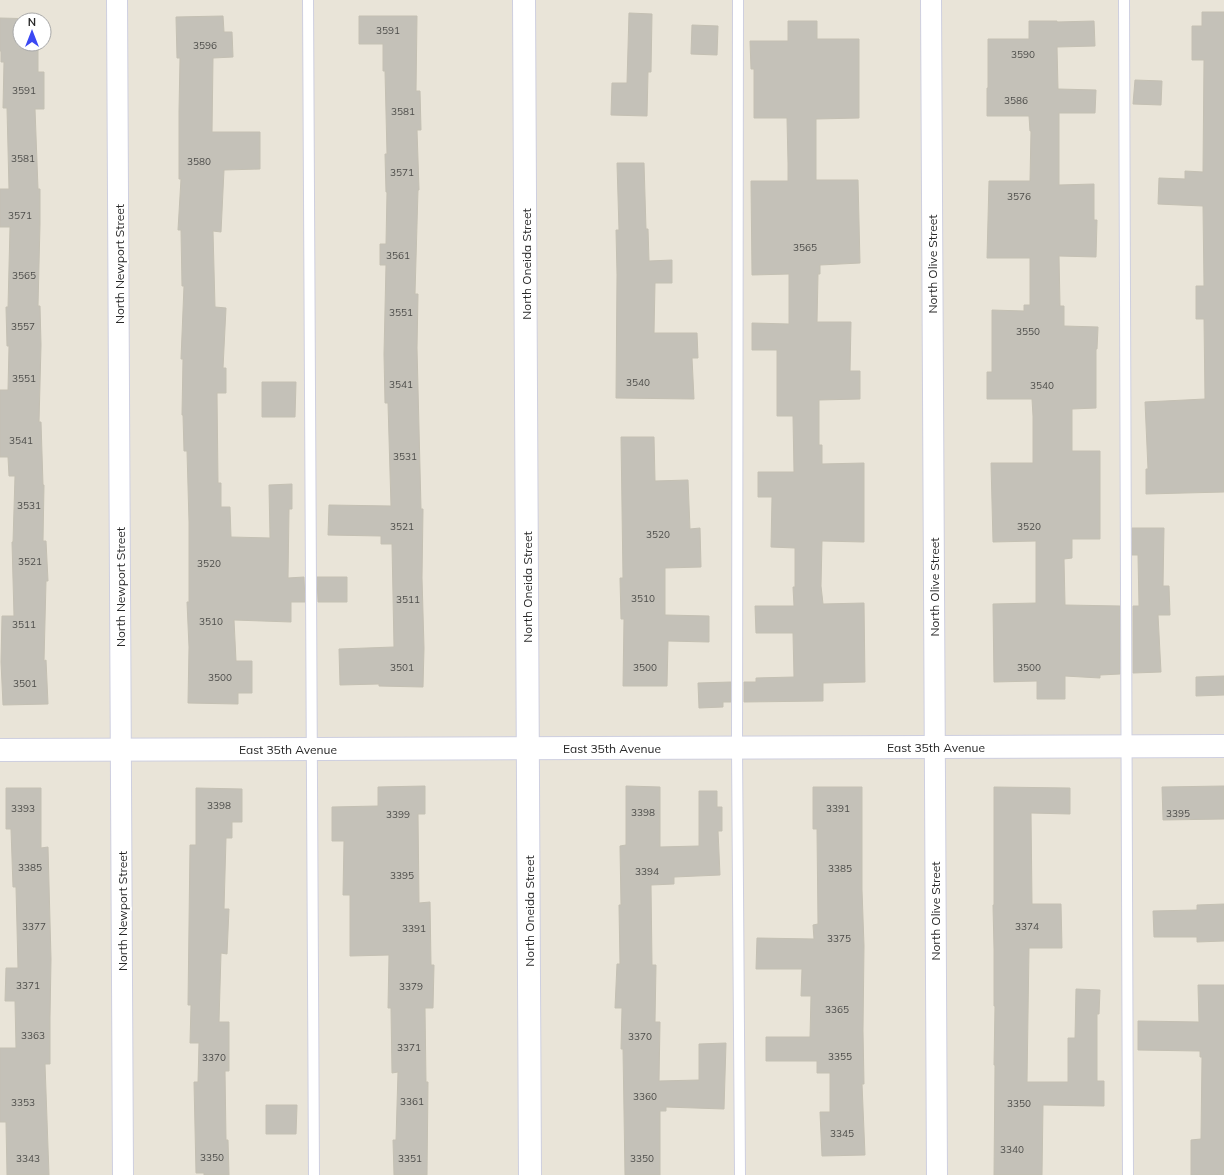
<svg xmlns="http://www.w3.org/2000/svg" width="1224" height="1175" font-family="Mulish,sans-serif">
<rect width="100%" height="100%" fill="#e9e4d8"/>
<g fill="#c4c1b8" stroke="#c4c0b3">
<path d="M1202,12H1224V492L1146,494V469H1148L1145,402L1205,399L1204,319H1196V286H1204L1203,206L1158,204L1159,178L1185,179V171L1203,172L1204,60H1192V26H1202Z"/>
<path d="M629,13L652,14L651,72H648L647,116L611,115L612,83H627Z"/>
<path d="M223,16L224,32H232L233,57L213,58L212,132H260V169L224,170L221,232L213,231L215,307L226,308L223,368H226V393H217L218,483H221V507H230L231,537L270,538L269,485L292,484V509H289L288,578L304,577L305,602H291V622L234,620L236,661H252V693H238V704L188,703L189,647L187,602H189V522L187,451H184L183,415H182L183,359H181L184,286H182L181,230H178L181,179H179V112L180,58H177L176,17Z"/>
<path d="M359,16H417L416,91H420L421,130H417L419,190H418L415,294H418L417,348L421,509H423L422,578L424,648L423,687L379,686V684L340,685L339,649L394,647L392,544H381V536L328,535L329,505L391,506L388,403H385L384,354L386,265H380V244H386L387,192H386L385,154H387L385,71H383V44H359Z"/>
<path d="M0,18L39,19V20H20V44H38V72H44V109H35L38,189H40V224L38,306H40L41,345L39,422H41L43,485H44L43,541H46L48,581H46L44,661L46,660L48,704L3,705L1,662L2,616H14L12,542H13L15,476H9L8,457H0V390H8L9,346H7L6,307H8L10,227H0V189H9L7,108H3L4,62H1V51H0Z"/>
<path d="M788,21H817V39H859V118L816,119V180H858L860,263L820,265V274H818L817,322H851L850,371H860V399L819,400V445H822V464L864,463V542L822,541L821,586L823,604L864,603L865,682L823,683V701L744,702V682H756V678L794,677L793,633H756L755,606H794L793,587H795V548L771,547L772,497H758V472H794L793,416H777V350H752V323L789,324V274L752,275L751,181H788V163L787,118H754V69H751L750,41H788Z"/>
<path d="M1029,21H1057V22L1094,21L1095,46L1057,47L1058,89L1096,90L1095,113H1059V185L1094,184V220H1097L1096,257L1059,256L1060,306H1064V326L1098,327L1097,349H1096V408L1072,409V451H1100V539H1072V558L1064,559L1065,605L1120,606V674L1100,675V678L1065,676V699H1037V681L994,682L993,604L1036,603V541L993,542L991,463H1033V416L1032,399H987V372H992V310L1024,311V305H1030V258H987L989,181H1030L1031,131H1030L1029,116H987V88H988V39H1029Z"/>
<path d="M692,25L718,26L717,55L691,54Z"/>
<path d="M1135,80L1162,81L1161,105L1133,104Z"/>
<path d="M617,163H644L646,229H648L649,261L672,260V283H655L654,333H697L698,358H692L694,399L616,398L617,275L616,230H619Z"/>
<path d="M262,382H296L295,417H262Z"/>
<path d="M621,437H654L655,481L688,480L690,529L700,528L701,567L665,568V615L709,616V642L668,641L667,686H623L624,619H621L620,578H623Z"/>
<path d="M1132,528H1164L1163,586H1169L1170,615H1158L1161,672L1133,673V606H1139L1138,555H1132Z"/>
<path d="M317,577H347V602H318Z"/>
<path d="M1224,676V695L1196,696V677Z"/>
<path d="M731,682V702H723V707L699,708L698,683Z"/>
<path d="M425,786V814H418L419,903L430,902L431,965H434L433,1008H425L426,1082H428L427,1175H394L393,1140H396L398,1072L392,1073L391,1008H388L389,955L350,956V895H343L344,841H332V807L378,806V787Z"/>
<path d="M626,786L660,787V847L699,846V791H717V807H722V831H718L720,875L674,877V884L651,885L652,965H656L655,1022H660L659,1081L699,1080V1044L726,1043L724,1109L666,1107V1111H660V1175H625L623,1049H621L622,1008H615L617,964H620L619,905H621L620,846L626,845Z"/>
<path d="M1224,786V819L1163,820L1162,787Z"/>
<path d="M813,787H862V890L864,946L863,1031L864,1084H862L865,1155L822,1156L820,1112H830V1073H817V1061H766V1037H810L811,996H801L802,969H756L757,938L814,939L813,925L818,924L817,829H813Z"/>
<path d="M994,787L1070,788V814L1031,813L1032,904H1061L1062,948H1029L1027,1082H1068V1038H1075L1076,989L1100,990L1099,1014H1097V1081H1104V1106L1043,1105L1042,1175H994L995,1065H994L995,1006H994V949L993,905H994Z"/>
<path d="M6,788H41V848L48,847L51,959L50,1017V1064H45L49,1175H7L6,1122H0V1048H16L15,1001H5L6,968H18L16,887H13L11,829H6Z"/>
<path d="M196,788L242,789V822H232V838H226L224,909H229L227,954L221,953L219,1022H229V1071H225L226,1140H228L229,1175H204V1173H196L194,1082H198L199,1043H190L191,1005H188L190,845H196Z"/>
<path d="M1224,904V941L1197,942V937H1154L1153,911L1197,910V905Z"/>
<path d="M1198,985H1224V1175H1191V1140L1201,1139L1202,1057H1200V1051L1138,1050V1021L1199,1022Z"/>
<path d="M266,1105H297L296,1134H266Z"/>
</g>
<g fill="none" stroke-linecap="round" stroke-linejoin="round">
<defs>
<g id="service">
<path d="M308,0L314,1175"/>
<path d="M738,0L737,748L740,1175"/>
<path d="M1124,0L1128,1175"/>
</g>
<g id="minor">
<path d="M117,0L123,1175"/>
<path d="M931,0L937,1175"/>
</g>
<g id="tertiary">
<path d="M524,0L530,1175"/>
<path d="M0,750L1224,746"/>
</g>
</defs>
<use href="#service" stroke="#cecfe0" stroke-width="12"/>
<use href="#minor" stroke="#cecfe0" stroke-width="22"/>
<use href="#tertiary" stroke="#cecfe0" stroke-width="24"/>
<use href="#service" stroke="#fff" stroke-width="10"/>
<use href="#minor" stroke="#fff" stroke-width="20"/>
<use href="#tertiary" stroke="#fff" stroke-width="22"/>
</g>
<g text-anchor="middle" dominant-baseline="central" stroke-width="4" stroke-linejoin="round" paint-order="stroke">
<g font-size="10" fill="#4e4e4b">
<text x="388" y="30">3591</text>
<text x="205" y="45">3596</text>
<text x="1023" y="54">3590</text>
<text x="24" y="90">3591</text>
<text x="1016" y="100">3586</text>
<text x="403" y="111">3581</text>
<text x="23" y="158">3581</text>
<text x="199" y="161">3580</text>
<text x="402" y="172">3571</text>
<text x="1019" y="196">3576</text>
<text x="20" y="215">3571</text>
<text x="805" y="247">3565</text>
<text x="398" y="255">3561</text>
<text x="24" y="275">3565</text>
<text x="401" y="312">3551</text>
<text x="23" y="326">3557</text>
<text x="1028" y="331">3550</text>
<text x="24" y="378">3551</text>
<text x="638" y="382">3540</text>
<text x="401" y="384">3541</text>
<text x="1042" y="385">3540</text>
<text x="21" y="440">3541</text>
<text x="405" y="456">3531</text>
<text x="29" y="505">3531</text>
<text x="402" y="526">3521</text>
<text x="1029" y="526">3520</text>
<text x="658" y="534">3520</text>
<text x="30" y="561">3521</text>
<text x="209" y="563">3520</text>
<text x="643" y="598">3510</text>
<text x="408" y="599">3511</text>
<text x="211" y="621">3510</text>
<text x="24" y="624">3511</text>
<text x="402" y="667">3501</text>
<text x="645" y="667">3500</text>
<text x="1029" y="667">3500</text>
<text x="220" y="677">3500</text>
<text x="25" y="683">3501</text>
<text x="219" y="805">3398</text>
<text x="23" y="808">3393</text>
<text x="838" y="808">3391</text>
<text x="643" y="812">3398</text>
<text x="1178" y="813">3395</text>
<text x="398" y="814">3399</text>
<text x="30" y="867">3385</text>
<text x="840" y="868">3385</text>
<text x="647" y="871">3394</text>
<text x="402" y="875">3395</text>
<text x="34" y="926">3377</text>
<text x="1027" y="926">3374</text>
<text x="414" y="928">3391</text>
<text x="839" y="938">3375</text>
<text x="28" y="985">3371</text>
<text x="411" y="986">3379</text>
<text x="837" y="1009">3365</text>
<text x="33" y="1035">3363</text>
<text x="640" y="1036">3370</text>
<text x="409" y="1047">3371</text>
<text x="840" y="1056">3355</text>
<text x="214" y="1057">3370</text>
<text x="645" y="1096">3360</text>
<text x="412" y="1101">3361</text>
<text x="23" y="1102">3353</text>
<text x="1019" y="1103">3350</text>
<text x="842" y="1133">3345</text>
<text x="1012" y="1149">3340</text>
<text x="212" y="1157">3350</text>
<text x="28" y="1158">3343</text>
<text x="410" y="1158">3351</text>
<text x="642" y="1158">3350</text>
</g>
<g font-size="12" fill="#272727" stroke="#fff">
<text transform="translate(119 264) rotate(-90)">North Newport Street</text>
<text transform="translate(526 264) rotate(-90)">North Oneida Street</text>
<text transform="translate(932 264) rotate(-90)">North Olive Street</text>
<text transform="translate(120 587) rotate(-90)">North Newport Street</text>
<text transform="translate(527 587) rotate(-90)">North Oneida Street</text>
<text transform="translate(934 587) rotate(-90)">North Olive Street</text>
<text x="936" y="747">East 35th Avenue</text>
<text x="612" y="748">East 35th Avenue</text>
<text x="288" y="749">East 35th Avenue</text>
<text transform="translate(122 911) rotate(-90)">North Newport Street</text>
<text transform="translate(529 911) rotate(-90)">North Oneida Street</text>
<text transform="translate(935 911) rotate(-90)">North Olive Street</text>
</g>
</g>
<g transform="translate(32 32)"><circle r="19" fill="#ffffff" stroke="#a9a9a9"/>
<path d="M0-3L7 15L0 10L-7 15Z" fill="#3b48f3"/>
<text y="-6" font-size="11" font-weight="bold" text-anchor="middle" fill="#272727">N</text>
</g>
</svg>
